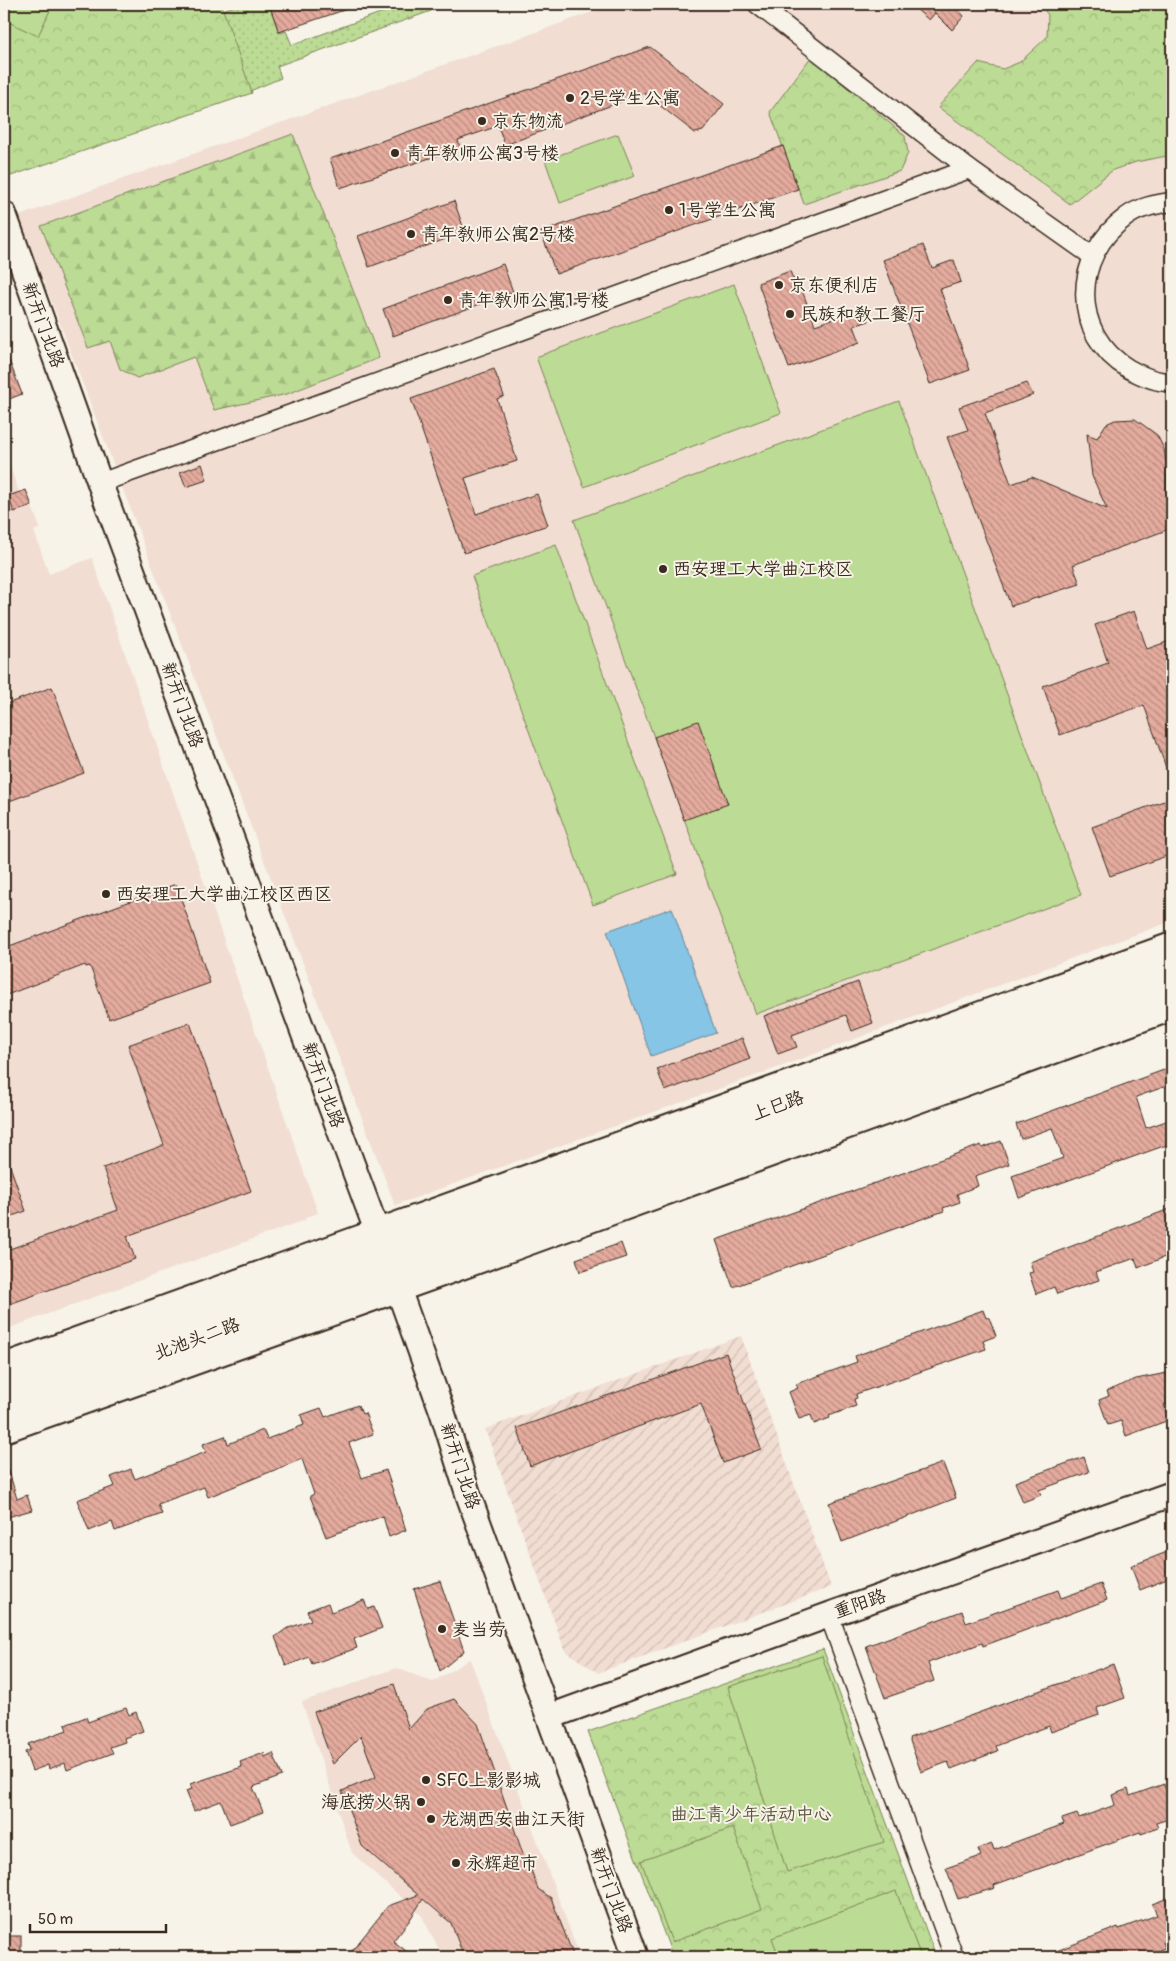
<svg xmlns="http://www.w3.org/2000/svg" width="1176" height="1961" font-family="Pangolin,'LXGW WenKai TC',sans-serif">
<defs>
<pattern id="industrial-furrows" width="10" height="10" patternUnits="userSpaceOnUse" patternTransform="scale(1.25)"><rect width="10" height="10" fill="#f1ddd2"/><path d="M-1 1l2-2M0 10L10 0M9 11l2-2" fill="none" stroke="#d0beb4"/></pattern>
<pattern id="grass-dots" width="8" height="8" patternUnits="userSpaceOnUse" patternTransform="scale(1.25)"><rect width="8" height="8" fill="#bcdb94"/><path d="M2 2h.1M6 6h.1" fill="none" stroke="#a2bc7f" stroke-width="1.8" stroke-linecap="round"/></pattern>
<pattern id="forest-firs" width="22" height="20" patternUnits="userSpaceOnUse" patternTransform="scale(1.25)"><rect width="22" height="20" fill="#bcdb94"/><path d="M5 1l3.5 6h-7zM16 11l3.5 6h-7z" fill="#a2bc7f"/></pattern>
<pattern id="park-crowns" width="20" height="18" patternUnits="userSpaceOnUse" patternTransform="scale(1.25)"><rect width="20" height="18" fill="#bcdb94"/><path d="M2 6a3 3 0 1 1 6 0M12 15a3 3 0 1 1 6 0" fill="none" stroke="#a2bc7f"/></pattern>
<pattern id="building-back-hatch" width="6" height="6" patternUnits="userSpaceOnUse" patternTransform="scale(1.25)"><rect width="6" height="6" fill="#e4ab9e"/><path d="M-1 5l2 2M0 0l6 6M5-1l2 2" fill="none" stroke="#ba8b80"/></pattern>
</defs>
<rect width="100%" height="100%" fill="#f7f3e8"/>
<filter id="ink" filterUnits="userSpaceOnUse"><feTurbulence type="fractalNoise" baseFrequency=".02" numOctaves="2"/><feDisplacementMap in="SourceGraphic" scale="10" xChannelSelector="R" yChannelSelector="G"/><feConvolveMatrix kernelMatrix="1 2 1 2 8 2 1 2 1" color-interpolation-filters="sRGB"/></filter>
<g filter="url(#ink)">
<g fill="#f1ddd2">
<path d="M615,4H1172V921L785,1065L395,1205L19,216Z"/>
<path d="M4,450L19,492L26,490L40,528L34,531L49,574L92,558L318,1213L306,1217L305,1220L4,1330Z"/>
<path d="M470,1659L580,1957H443L422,1916L352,1853L302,1702L396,1668L433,1682Z"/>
</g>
<path fill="url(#industrial-furrows)" d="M741,1336L831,1587L598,1673L565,1651L485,1429Z"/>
<path fill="url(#grass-dots)" stroke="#7c8259" d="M213,4L223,10L240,4H269L279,33L286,31L292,45L405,4H428L431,11L277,66L281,78L231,99Z"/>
<path fill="url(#forest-firs)" stroke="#7c8259" d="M293,134L379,358L287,394L214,410L194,357L137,378L120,369L110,341L88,348L41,226Z"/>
<g fill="url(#park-crowns)" stroke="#7c8259">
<path d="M4,4H221L252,93L11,176L4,157Z"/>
<path d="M1040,4H1172V155L1136,162L1113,170L1070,204L938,107L978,63L1003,69L1020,62L1047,37L1048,15Z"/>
<path d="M811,57L905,136L908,153L900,171L804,204L770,112Z"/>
<path d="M823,1649L936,1957H673L588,1732Z"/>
</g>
<g fill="#bcdb94" stroke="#7c8259">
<path d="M4,4H53L38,36L4,20Z"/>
<path d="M618,134L635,176L560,203L545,160Z"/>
<path d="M734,284L781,413L584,487L536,357Z"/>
<path d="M899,401L1081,895L756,1014L574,520Z"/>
<path d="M556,545L677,874L593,905L472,576Z"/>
<path d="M822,1656L884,1842L787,1872L728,1687Z"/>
<path d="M733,1828L762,1909L672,1942L641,1861Z"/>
<path d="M896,1891L921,1957H779L772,1938Z"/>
</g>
<path fill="#86c5e6" stroke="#688796" d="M672,908L716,1033L651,1056L607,931Z"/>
<g fill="url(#building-back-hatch)" stroke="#3b2a1e">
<path d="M269,4H355L356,6L279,32Z"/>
<path d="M910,4H953L964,16L952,30L935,13L929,20Z"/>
<path d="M650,47L724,104L703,131L695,133L644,93L505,145L498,126L458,140L460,148L340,188L330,159Z"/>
<path d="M783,146L798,189L556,274L541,232Z"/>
<path d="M454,201L465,232L369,267L358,236Z"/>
<path d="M923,245L932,268L954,260L961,282L940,289L970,370L930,384L883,260Z"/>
<path d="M503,264L513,292L393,336L383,309Z"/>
<path d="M790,271L793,279L797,277L815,325L864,308L869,321L854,326L860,342L789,368L758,283Z"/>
<path d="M5,350L22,394L4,401V351Z"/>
<path d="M494,369L504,396L497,399L517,461L465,478L476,514L537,494L548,525L464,553L411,399Z"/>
<path d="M1027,383L1033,395L985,413L1011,484L1032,477L1107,509L1092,476L1087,434L1097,438L1106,424L1115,420L1135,419L1157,435L1164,449L1167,467V498L1172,495V528L1073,565L1080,584L1011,606L947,437L968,430L959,407Z"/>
<path d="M202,464L207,480L186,487L180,472Z"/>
<path d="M26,490L32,506L14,512L8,496Z"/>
<path d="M1134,611L1147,649L1172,640V779H1170L1144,705L1060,735L1043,686L1108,663L1095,625Z"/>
<path d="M52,687L84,773L4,803V705Z"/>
<path d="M698,721L728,804L684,820L654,737Z"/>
<path d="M1172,798V854L1110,876L1092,827Z"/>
<path d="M176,884L210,983L109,1019L90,966L86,967L85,965L4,996V948Z"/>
<path d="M858,982L873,1023L852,1031L846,1015L792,1035L797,1047L778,1054L764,1016Z"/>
<path d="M190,1023L251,1191L127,1236L135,1259L4,1306V1251L118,1210L103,1168L164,1145L128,1045Z"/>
<path d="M742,1038L750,1059L665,1091L657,1069Z"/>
<path d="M1172,1067V1084L1136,1097L1146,1128L1172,1119V1143L1019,1198L1012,1176L1063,1158L1052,1128L1021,1139L1016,1124Z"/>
<path d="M1001,1141L1009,1164L975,1176L978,1186L957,1194L960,1202L943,1208L944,1211L733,1287L716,1240L981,1145L982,1148Z"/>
<path d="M6,1155L26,1211L4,1219V1156Z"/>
<path d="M1172,1208V1254L1138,1268L1135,1258L1096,1272L1099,1280L1057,1294L1054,1287L1036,1294L1029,1273L1033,1272L1030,1262Z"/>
<path d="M621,1243L626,1257L580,1272L576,1259Z"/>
<path d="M983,1310L986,1318L989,1317L996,1336L983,1341L986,1349L856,1394L857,1398L854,1399L856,1406L829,1416L830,1418L814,1424L811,1415L799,1419L789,1392L798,1388L796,1384L857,1362L855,1356Z"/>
<path d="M726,1353L761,1449L723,1463L701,1404L530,1466L517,1428Z"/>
<path d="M1172,1372V1402L1164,1405L1169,1420L1126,1436L1121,1421L1108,1425L1099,1400L1109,1396L1107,1391L1136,1379Z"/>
<path d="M358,1405L362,1414L365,1413L373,1434L349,1443L362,1478L386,1470L406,1530L389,1537L383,1516L326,1537L310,1496L314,1494L302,1459L208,1497L204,1487L158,1504L162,1514L115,1531L112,1522L89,1531L77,1500L115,1486L111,1477L131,1469L135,1479L206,1452L203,1444L225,1436L228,1444L263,1430L267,1439L304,1425L301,1415L321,1408L325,1417Z"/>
<path d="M1084,1457L1089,1472L1039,1490L1041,1495L1023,1502L1015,1482Z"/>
<path d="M943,1463L956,1498L842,1542L829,1503Z"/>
<path d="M8,1468L17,1499L27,1495L32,1510L4,1518V1469Z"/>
<path d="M1172,1550V1577L1140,1590L1131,1566Z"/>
<path d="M440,1581L464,1651L440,1671L414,1589Z"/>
<path d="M1101,1584L1107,1600L983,1646L982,1643L928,1663L934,1681L885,1698L866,1646L962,1611L966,1623L1058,1590L1061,1598Z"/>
<path d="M364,1600L368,1609L374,1607L382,1628L354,1639L357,1648L312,1664L309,1657L286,1666L275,1637L286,1629L311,1620L307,1611L328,1603L331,1612Z"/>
<path d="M1113,1664L1125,1698L1097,1708L1099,1715L1051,1732L1049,1726L996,1746L998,1751L951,1769L948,1762L921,1772L909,1738Z"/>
<path d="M394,1684L409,1729L427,1709L454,1699L478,1724L524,1857L526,1856L538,1889L551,1898L574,1957H464L451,1923L423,1899L409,1921L393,1941L414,1957H347L388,1906L418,1895L362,1846L342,1791L376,1777L361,1736L333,1764L314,1712Z"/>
<path d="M126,1708L129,1715L136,1712L143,1731L124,1738L125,1742L110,1747L113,1753L67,1770L65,1763L49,1769L48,1765L32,1771L25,1752L30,1750L28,1744L67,1730L65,1725L86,1717L88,1722Z"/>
<path d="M264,1753L265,1757L273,1753L282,1776L253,1787L263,1812L230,1824L221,1801L194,1811L186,1791L192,1789L190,1784L242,1767L240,1762Z"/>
<path d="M1164,1784L1172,1808V1818L1156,1823L1158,1828L1141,1834L1140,1832L994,1885L995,1888L958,1899L946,1868L981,1856L978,1849L992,1844L994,1850L1064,1824L1062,1819L1077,1814L1079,1818L1115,1805L1112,1795L1128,1789L1130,1796Z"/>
<path d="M1168,1898L1172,1909V1952L1167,1940L1163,1942L1165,1948L1140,1957H1041L1118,1927L1119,1929L1157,1915L1152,1904Z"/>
<rect x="4" y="1936" width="17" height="21"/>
</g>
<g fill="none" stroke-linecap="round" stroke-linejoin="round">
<defs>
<g id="street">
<path d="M757,4L969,169L1092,256"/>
<path d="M1172,202C1156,204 1139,207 1126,217C1072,256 1070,334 1129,369C1142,376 1158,383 1172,382"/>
<path d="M100,483L969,169"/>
<path d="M829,1615L954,1957"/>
</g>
<g id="secondary">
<path d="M4,214L102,489L391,1269L442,1411L469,1497L636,1957"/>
<path d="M4,1366L1172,945"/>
<path d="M4,1387L1172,965"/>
<path d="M4,1409L1172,987"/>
<path d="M4,1430L453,1270L1172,1008"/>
<path d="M549,1717L829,1615L1172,1494"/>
</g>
</defs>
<use href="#street" stroke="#3b2a1e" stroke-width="21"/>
<use href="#secondary" stroke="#3b2a1e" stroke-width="28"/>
<use href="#street" stroke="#f7f3e8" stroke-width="18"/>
<use href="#secondary" stroke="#f7f3e8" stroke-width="24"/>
</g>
</g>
<g fill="#3b2a1e" stroke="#f7f3e8" stroke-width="2">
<circle cx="570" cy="98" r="5"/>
<circle cx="482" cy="121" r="5"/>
<circle cx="395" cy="153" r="5"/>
<circle cx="669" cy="210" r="5"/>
<circle cx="411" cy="234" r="5"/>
<circle cx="779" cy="285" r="5"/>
<circle cx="448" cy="300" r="5"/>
<circle cx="790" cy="314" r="5"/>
<circle cx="663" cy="569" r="5"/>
<circle cx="106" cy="894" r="5"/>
<circle cx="442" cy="1629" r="5"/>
<circle cx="426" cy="1780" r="5"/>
<circle cx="421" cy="1802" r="5"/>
<circle cx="431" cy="1819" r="5"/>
<circle cx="456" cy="1863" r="5"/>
</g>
<g text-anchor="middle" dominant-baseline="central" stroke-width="4" stroke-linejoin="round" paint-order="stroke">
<g font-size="18" fill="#3b2a1e" stroke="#f7f3e8" text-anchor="start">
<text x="580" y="98">2号学生公寓</text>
<text x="492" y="121">京东物流</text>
<text x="405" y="153">青年教师公寓3号楼</text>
<text x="679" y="210">1号学生公寓</text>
<text x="421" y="234">青年教师公寓2号楼</text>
<text x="789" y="285">京东便利店</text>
<text x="458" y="300">青年教师公寓1号楼</text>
<text x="800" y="314">民族和教工餐厅</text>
<text x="673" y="569">西安理工大学曲江校区</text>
<text x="116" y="894">西安理工大学曲江校区西区</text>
<text x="452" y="1629">麦当劳</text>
<text x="436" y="1780">SFC上影影城</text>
<text x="411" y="1802" text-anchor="end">海底捞火锅</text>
<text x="441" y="1819">龙湖西安曲江天街</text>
<text x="466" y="1863">永辉超市</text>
</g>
<g font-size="18" fill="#3b2a1e" stroke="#f7f3e8">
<text transform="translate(43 325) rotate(70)">新开门北路</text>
<text transform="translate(182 705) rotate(70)">新开门北路</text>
<text transform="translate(323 1085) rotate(70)">新开门北路</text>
<text transform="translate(778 1106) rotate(-20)">上巳路</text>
<text transform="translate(197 1339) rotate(-20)">北池头二路</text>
<text transform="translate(460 1466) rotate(72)">新开门北路</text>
<text transform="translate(860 1604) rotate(-19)">重阳路</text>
<text transform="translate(611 1890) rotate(70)">新开门北路</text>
</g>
<g font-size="18" fill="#5b563c" stroke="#f7f3e8">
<text x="751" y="1814">曲江青少年活动中心</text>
</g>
</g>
<rect width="1176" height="1961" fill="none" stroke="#f7f3e8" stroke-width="20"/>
<rect x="10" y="10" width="1156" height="1941" fill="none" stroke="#3b2a1e" stroke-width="2" filter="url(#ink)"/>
<path d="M30 1924v8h136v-8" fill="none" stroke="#3b2a1e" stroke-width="2.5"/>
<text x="38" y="1924" font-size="15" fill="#3b2a1e" stroke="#f7f3e8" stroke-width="4" paint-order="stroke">50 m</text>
</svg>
